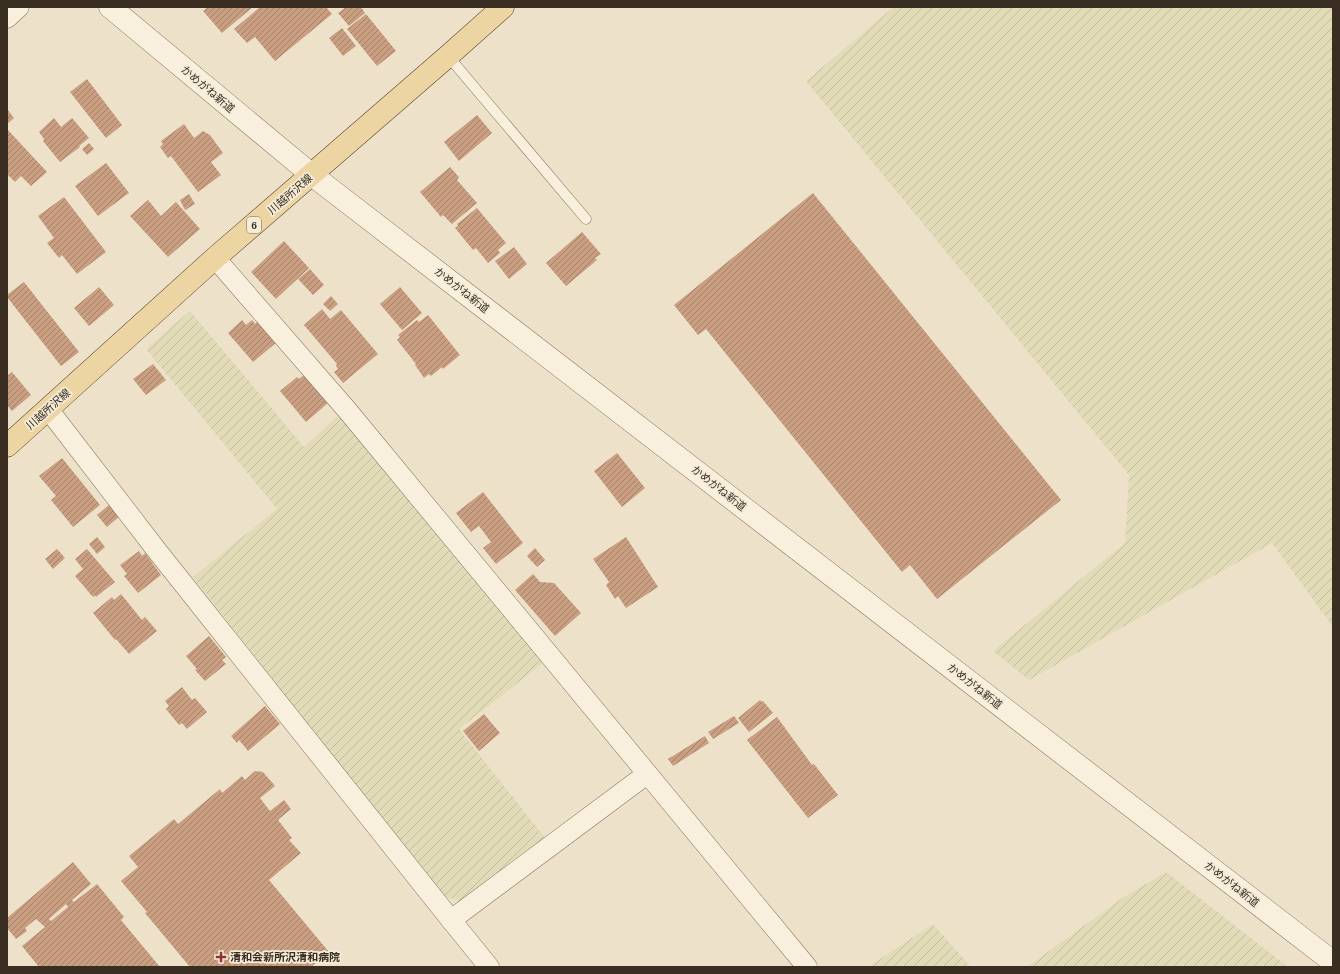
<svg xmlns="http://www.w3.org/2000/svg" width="1340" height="974" font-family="Lora,'Noto Sans JP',serif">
<defs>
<pattern id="farmland-furrows" width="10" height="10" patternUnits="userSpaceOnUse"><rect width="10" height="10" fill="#e2dbb7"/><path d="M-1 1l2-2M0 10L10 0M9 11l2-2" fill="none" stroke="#c3bc9d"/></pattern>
<pattern id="building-hatch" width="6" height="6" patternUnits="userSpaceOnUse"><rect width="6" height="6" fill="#c99e81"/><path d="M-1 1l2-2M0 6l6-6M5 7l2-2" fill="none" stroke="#a48169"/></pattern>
</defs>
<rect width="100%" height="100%" fill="#ede2c9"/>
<g fill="url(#farmland-furrows)">
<path d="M894,7H1333V627L1272,543L1029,680L993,651L1125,543L1129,475L806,81Z"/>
<path d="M190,311L304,447L341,413L543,663L459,729L545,838L459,901L441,895L193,577L277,509L146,349Z"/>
<path d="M1166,872L1288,967H1027L1121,899Z"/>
<path d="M933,924L971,967H868Z"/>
</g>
<g fill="url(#building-hatch)" fill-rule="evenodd">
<path d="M208,7H253L222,33L203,11Z"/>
<path d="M260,7H326L332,14L275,61L255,37L247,43L234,29Z"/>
<path d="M346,7H361L365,13L349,26L338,13Z"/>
<path d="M366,14L396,51L377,66L347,29Z"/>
<path d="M342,28L356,46L343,56L329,38Z"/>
<path d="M87,79L122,125L106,138L70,92Z"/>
<path d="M7,109L14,118L7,124Z"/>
<path d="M477,115L492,133L459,161L444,142Z"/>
<path d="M54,118L61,127L72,118L89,138L79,146L80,147L60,162L43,141L44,139L39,132Z"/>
<path d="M184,124L194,138L203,131L210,135L223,153L211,162L221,175L198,192L171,156L168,158L160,147L163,144L161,141Z"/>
<path d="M7,129L47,172L31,186L21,176L15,182L7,174Z"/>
<path d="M89,143L94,149L87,155L82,149Z"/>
<path d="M106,163L129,193L98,216L75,186Z"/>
<path d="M450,167L459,177L457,180L477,203L452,224L443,215L441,217L420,192Z"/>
<path d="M813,193L1061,500L937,599L910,565L902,572L706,329L698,335L674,305Z"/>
<path d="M189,194L195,204L185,210L180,200Z"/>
<path d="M64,197L106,252L77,274L62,255L59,258L47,243L54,238L38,216Z"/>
<path d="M148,200L161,216L176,202L200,229L168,257L130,216Z"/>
<path d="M477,208L506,243L498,250L500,253L488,263L476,248L473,250L455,228L458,226L457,224Z"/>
<path d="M582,232L601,254L595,258L597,260L566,286L546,263Z"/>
<path d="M284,241L309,268L276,299L251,272Z"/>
<path d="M514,247L527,264L509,279L495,261Z"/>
<path d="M310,269L324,285L313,295L298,279Z"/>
<path d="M24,282L79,352L61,366L7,297V295Z"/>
<path d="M99,287L114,305L89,326L74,308Z"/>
<path d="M400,287L422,313L402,330L380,304Z"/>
<path d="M331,296L338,304L330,311L323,304Z"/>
<path d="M322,309L330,319L341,310L378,354L343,383L334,372L338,369L336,366L337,364L304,325Z"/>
<path d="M428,315L460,355L443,369L442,367L431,376L429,374L424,378L415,365L416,364L397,340L400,337L398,335L417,320L419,322Z"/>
<path d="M242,320L246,325L252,320L255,324L259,320L277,342L253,362L228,333Z"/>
<path d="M153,364L166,380L146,395L133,379Z"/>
<path d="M12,372L31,395L12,411L7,405V376Z"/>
<path d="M304,375L328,403L306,422L280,391L297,377L299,379Z"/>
<path d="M617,453L645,488L622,507L594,471Z"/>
<path d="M62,458L100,505L73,527L51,500L56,496L39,476Z"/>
<path d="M483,492L523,543L496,564L483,548L491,542L479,526L471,532L456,513Z"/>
<path d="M110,504L120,516L107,527L97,515Z"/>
<path d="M97,537L105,547L97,554L89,544Z"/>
<path d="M626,537L658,587L626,608L618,596L615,599L606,585L609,582L593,559Z"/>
<path d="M535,548L545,560L537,567L527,556Z"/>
<path d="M57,549L65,558L53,569L45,559Z"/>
<path d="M87,549L115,582L96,597L95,595L93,597L75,576L83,569L75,559Z"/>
<path d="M139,551L142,556L145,553L161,575L138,593L124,576L127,574L120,565Z"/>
<path d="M533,574L540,582L554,583L581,613L555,636L515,590Z"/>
<path d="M121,594L142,620L145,617L157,631L129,654L116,639L115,640L93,613L112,597L114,600Z"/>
<path d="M209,636L226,657L222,660L226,664L205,681L195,670L197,669L186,656Z"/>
<path d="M182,687L192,700L195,698L207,712L187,729L182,723L179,725L166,709L169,706L165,701Z"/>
<path d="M760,700L762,702L763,701L773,713L749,732L738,718Z"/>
<path d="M265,706L280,724L248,751L239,740L237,743L231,736Z"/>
<path d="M484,714L500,733L479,751L463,731Z"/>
<path d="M734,716L739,723L713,739L708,732Z"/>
<path d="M777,717L812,765L814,764L838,795L808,818L747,740Z"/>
<path d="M705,736L709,743L673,766L668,759Z"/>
<path d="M255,771L263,772L275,786L260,798L270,811L284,800L291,809L278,820L292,838L289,840L301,853L269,880L329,952L311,967H190L145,913L147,912L121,881L138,867L129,856L174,819L178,824L220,789L222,793L242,776L245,780Z"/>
<path d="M73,862L91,884L72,900L74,902L97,884L124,917L121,920L160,967H39L22,946L45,927L36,919L25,928L27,931L16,939L7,928V918ZM66,904L68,907L51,921L49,919Z"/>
</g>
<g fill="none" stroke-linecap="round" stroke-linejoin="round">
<defs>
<path id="service" d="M448,56L586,219"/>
<g id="minor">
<path d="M7,18L19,7"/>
<path d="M215,258L347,410L807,967"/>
<path d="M48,409L158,552L451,920L647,774"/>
<path d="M451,920L489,967"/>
</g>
<path id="tertiary" d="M110,7L312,175L1333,962"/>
<path id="primary" d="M7,446L215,258L448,56L503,7"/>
</defs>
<use href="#service" stroke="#88745e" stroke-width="11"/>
<use href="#minor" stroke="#88745e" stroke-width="21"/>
<use href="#tertiary" stroke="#88745e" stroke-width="23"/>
<use href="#primary" stroke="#574332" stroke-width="23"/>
<use href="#service" stroke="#f8efdc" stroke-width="10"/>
<use href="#minor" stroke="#f8efdc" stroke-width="20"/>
<use href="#tertiary" stroke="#f8efdc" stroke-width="22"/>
<use href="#primary" stroke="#edd5a3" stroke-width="22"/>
</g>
<path fill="#953133" stroke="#f5ecd8" stroke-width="1.5" d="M219 951h4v4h4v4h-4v4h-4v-4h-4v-4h4z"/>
<g text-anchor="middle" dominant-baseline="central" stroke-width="3.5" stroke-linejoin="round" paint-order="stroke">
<rect fill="#f5ecd8" stroke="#726658" stroke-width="1" x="247" y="217" width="14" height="16" rx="3"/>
<g font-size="10" font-weight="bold" fill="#3a2d21">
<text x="254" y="225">6</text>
</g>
<g font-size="11" fill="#3a2d21" stroke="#f5ecd8">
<text transform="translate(208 89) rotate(40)">かめがね新道</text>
<text transform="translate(290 194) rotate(-41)">川越所沢線</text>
<text transform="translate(462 290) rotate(38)">かめがね新道</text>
<text transform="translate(48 409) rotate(-42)">川越所沢線</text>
<text transform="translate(719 488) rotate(38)">かめがね新道</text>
<text transform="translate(975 686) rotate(38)">かめがね新道</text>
<text transform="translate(1232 884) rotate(38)">かめがね新道</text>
</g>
<g font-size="11" font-weight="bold" fill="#3a2d21" stroke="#f5ecd8" text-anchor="start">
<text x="230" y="957">清和会新所沢清和病院</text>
</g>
</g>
<rect width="1340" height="974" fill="none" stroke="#3a2d21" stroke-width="16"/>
</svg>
